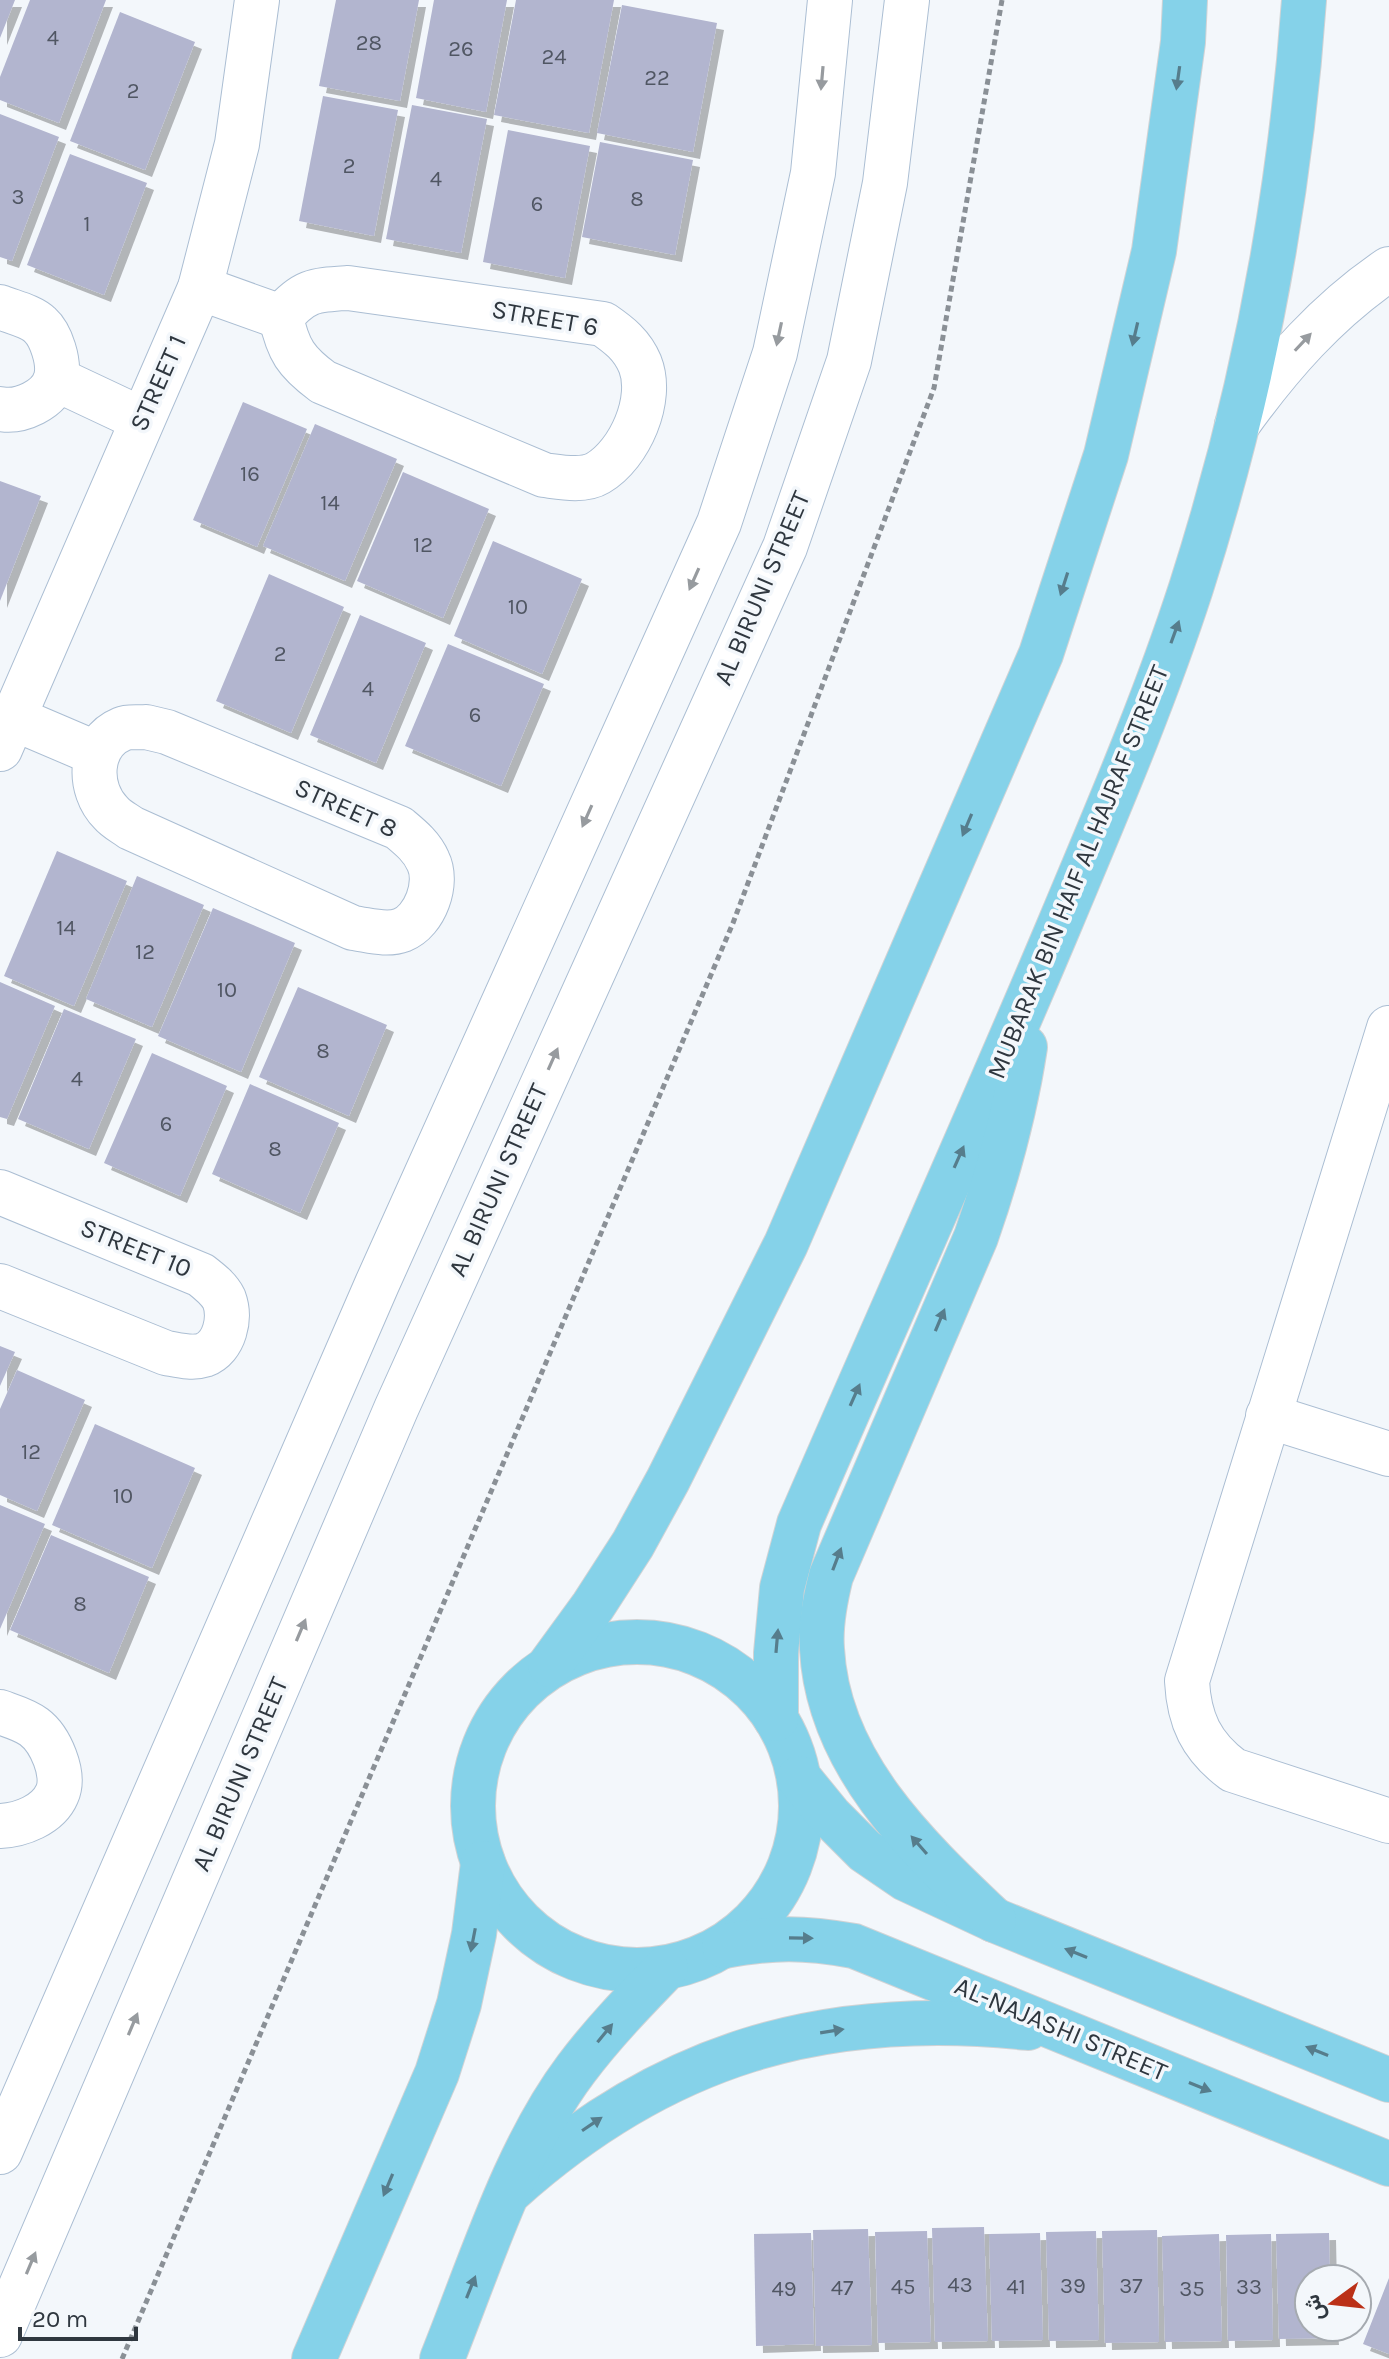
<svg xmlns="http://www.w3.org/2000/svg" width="1389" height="2359" font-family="Karla,Vazirmatn,sans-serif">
<defs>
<filter id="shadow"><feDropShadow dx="7" dy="7" stdDeviation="0" flood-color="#0004"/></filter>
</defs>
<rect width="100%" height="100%" fill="#f3f7fb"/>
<g fill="#b2b5cf" filter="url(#shadow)">
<path d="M0,0H15L0,38Z"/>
<path d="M30,0H106L59,123L0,100V77Z"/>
<path d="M336,0H419L400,101L319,86Z"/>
<path d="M434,0H507L486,112L416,98Z"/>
<path d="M516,0H614L589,133L494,115Z"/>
<path d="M622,5L717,23L693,152L597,133Z"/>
<path d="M120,12L195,42L145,170L70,141Z"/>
<path d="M323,96L398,110L374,236L299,221Z"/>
<path d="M412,105L487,119L461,253L386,239Z"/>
<path d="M0,114L59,137L12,261L0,257Z"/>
<path d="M508,130L590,146L565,278L483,262Z"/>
<path d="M600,142L693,160L675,255L582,237Z"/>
<path d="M70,154L147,183L104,295L27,265Z"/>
<path d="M243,402L307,429L257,547L193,520Z"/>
<path d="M315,424L397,459L345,581L263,546Z"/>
<path d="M403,472L489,509L443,618L357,581Z"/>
<path d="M0,481L41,496L0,601Z"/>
<path d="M493,541L582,579L542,674L454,636Z"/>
<path d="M269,574L344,607L291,733L216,701Z"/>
<path d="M360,615L426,643L376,763L310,735Z"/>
<path d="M448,644L544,684L501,786L405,746Z"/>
<path d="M57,851L127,881L74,1006L4,976Z"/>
<path d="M137,876L204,905L152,1027L86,999Z"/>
<path d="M213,908L295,943L241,1072L158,1036Z"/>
<path d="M0,982L55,1006L7,1119L0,1117Z"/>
<path d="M298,987L387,1025L349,1116L259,1077Z"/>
<path d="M64,1009L136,1039L89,1149L18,1119Z"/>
<path d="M152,1053L227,1086L180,1196L104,1163Z"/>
<path d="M250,1084L339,1123L300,1213L212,1174Z"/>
<path d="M0,1346L15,1352L0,1386Z"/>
<path d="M17,1370L85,1400L37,1511L0,1495V1409Z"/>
<path d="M95,1424L195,1468L152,1568L52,1525Z"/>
<path d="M0,1505L45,1524L0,1629Z"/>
<path d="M51,1535L149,1577L109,1673L10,1630Z"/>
<path d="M984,2227L988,2341L935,2342L932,2228Z"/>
<path d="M868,2229L872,2345L816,2346L813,2230Z"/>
<path d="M1157,2230L1159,2342L1105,2343L1102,2231Z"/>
<path d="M927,2231L931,2342L878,2343L875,2232Z"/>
<path d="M1096,2231L1099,2340L1049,2341L1046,2232Z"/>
<path d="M811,2233L814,2344L756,2346L754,2234Z"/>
<path d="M1040,2233L1043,2340L992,2341L989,2234Z"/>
<path d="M1329,2233L1330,2279H1309V2327H1331L1332,2338L1279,2339L1276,2234Z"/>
<path d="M1219,2234L1222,2341L1165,2342L1162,2236Z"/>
<path d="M1271,2234L1273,2340L1228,2341L1226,2235Z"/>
<path d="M1389,2278V2354L1363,2344Z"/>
</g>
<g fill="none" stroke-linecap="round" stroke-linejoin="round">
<defs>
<g id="minor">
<path d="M200,288L281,317"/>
<path d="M348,288L603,324C619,335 632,345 640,364C654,399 630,454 598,473C583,482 560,477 544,475L323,382C296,362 288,350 281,317C304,290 314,290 348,288Z"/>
<path d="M0,307C12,312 31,316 40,325C51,335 60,362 56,378C50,400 20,413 0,409"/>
<path d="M56,379L141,419"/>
<path d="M1237,425C1280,365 1327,311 1389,269"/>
<path d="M13,718L95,753"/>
<path d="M146,727L167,732L399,828C411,838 422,847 428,861C439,883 425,921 402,930C386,936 369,930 353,928L131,828C124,823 116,819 111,813C87,789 88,743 122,729C129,726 139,728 146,727Z"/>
<path d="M0,749L200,288L237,144L257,0"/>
<path d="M1389,1028L1187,1681C1189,1720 1201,1746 1233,1770L1389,1821"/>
<path d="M0,1192L201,1275C210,1282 219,1289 224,1299C231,1318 225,1347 204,1355C192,1359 178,1355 166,1353L0,1286"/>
<path d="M1268,1416L1389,1454"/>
<path d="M0,1712C11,1716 25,1720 34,1727C50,1739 66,1774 57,1794C48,1815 21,1825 0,1826"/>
<path d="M0,2152L377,1284L719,523L775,353L813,173L830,0"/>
<path d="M0,2335L396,1409L785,547L849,361L885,183L907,0"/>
</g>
<g id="major">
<circle cx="637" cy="1806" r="164"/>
<path d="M550,1665L593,1606L633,1544L668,1480L786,1244L1041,654L1106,455L1154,251L1183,42L1185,0"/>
<path d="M776,1719V1653L782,1588L799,1524C886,1323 976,1123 1061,921C1107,811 1154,702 1191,588C1252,398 1290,200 1304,0"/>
<path d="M799,1778L830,1816L865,1851L906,1879L994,1920L1389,2080"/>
<path d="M994,1920C916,1846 828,1763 822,1649C820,1624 825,1600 831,1576L976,1237C998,1174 1015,1113 1025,1047"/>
<path d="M724,1946C775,1937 803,1937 854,1946L1389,2164"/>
<path d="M510,2191C663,2054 823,2006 1028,2028"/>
<path d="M314,2359L437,2073L459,2004L474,1934L483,1863"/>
<path d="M442,2359C480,2265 515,2150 576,2069C603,2033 634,2001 666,1968"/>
</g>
</defs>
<use href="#minor" stroke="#abbed3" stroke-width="46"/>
<use href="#major" stroke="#d1d3d5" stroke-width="46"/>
<path stroke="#8a9096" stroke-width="5" stroke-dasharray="6 4" stroke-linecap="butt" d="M122,2359L733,923L934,388L1002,0"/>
<use href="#minor" stroke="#fff" stroke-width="44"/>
<use href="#major" stroke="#85d2e9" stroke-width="44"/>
</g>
<defs><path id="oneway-solid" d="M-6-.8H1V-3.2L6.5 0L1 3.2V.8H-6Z" transform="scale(2)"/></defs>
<g fill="#979b9f">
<use href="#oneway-solid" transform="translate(822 78) rotate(95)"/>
<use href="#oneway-solid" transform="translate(779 334) rotate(102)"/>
<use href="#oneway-solid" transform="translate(1303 342) rotate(-47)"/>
<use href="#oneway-solid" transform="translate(694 579) rotate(114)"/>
<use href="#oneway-solid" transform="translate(587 816) rotate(114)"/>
<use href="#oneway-solid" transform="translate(553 1059) rotate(-66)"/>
<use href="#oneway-solid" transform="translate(301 1630) rotate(-67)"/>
<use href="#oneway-solid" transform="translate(133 2024) rotate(-67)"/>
<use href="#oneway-solid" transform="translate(31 2263) rotate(-67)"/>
</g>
<g fill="#567d8c">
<use href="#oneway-solid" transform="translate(1178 78) rotate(98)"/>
<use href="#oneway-solid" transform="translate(1135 334) rotate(103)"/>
<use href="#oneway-solid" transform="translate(1064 584) rotate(108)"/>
<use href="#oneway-solid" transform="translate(1175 632) rotate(-70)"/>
<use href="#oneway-solid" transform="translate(967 825) rotate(113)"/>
<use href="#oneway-solid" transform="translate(959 1157) rotate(-66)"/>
<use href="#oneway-solid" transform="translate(940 1320) rotate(-67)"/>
<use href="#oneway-solid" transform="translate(855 1395) rotate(-66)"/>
<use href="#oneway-solid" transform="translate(837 1559) rotate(-69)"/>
<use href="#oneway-solid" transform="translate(777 1641) rotate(-85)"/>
<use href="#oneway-solid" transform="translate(919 1845) rotate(-131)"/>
<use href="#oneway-solid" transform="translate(801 1938) rotate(1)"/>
<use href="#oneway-solid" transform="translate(473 1940) rotate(101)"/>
<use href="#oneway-solid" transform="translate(1076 1953) rotate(-158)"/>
<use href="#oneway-solid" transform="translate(832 2031) rotate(-9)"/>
<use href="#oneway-solid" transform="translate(605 2033) rotate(-51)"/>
<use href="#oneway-solid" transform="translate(1317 2051) rotate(-158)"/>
<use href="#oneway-solid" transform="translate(1200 2087) rotate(22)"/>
<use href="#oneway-solid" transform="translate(592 2124) rotate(-34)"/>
<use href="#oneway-solid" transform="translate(388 2185) rotate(113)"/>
<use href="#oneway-solid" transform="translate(471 2287) rotate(-68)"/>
</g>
<g text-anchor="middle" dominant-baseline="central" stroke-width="7" stroke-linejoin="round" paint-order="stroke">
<g font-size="22" fill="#505663">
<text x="53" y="38">4</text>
<text x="369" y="43">28</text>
<text x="461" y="49">26</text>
<text x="554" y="57">24</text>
<text x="657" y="78">22</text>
<text x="133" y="91">2</text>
<text x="349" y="166">2</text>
<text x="436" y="179">4</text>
<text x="18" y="197">3</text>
<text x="637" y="199">8</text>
<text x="537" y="204">6</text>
<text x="87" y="224">1</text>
<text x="250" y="474">16</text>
<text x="330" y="503">14</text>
<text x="423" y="545">12</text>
<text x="518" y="607">10</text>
<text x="280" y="654">2</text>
<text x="368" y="689">4</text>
<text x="475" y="715">6</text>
<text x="66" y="928">14</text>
<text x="145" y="952">12</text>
<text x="227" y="990">10</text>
<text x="323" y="1051">8</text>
<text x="77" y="1079">4</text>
<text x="166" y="1124">6</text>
<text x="275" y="1149">8</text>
<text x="31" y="1452">12</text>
<text x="123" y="1496">10</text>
<text x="80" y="1604">8</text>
<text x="960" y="2285">43</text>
<text x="1073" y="2286">39</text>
<text x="1131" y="2286">37</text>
<text x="903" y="2287">45</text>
<text x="1016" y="2287">41</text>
<text x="1249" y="2287">33</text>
<text x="842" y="2288">47</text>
<text x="784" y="2289">49</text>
<text x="1192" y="2289">35</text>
</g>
<g font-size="26" fill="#2f373f" stroke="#f3f7fb">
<text transform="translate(545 318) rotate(10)">STREET 6</text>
<text transform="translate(158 383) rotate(-66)">STREET 1</text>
<text transform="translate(762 588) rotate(-67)">AL BIRUNI STREET</text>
<text transform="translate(346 808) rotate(24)">STREET 8</text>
<text transform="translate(1078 872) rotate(-68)">MUBARAK BIN HAIF AL HAJRAF STREET</text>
<text transform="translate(498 1180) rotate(-66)">AL BIRUNI STREET</text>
<text transform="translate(136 1248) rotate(22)">STREET 10</text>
<text transform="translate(240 1774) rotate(-67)">AL BIRUNI STREET</text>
<text transform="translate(1061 2029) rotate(23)">AL-NAJASHI STREET</text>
</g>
</g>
<g transform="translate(1333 2303) rotate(255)"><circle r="38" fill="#f3f7fb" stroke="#a5aab0" stroke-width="2"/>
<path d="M0-6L14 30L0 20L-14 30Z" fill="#bb3017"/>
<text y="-12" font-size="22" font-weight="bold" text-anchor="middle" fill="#2f373f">ش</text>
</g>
<path d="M20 2327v12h116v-12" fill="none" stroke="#2f373f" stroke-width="4"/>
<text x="32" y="2327" font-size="24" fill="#2f373f" stroke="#f3f7fb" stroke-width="6" paint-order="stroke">20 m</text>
</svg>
